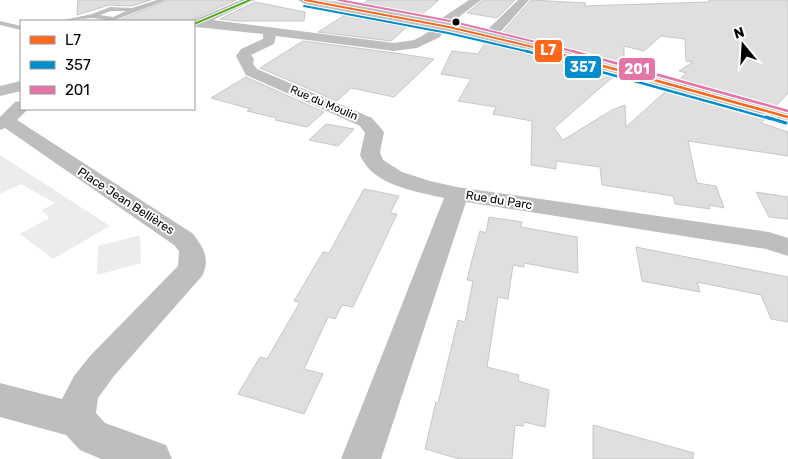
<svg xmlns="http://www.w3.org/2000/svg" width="788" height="459" font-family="Rubik,sans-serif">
<rect width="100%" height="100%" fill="#fff"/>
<g fill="#ececec">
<path d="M0,155L110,226L53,259L20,234L49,218L42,210L55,203L21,184L0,194Z"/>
<path d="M140,235L141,263L97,275L98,246Z"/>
</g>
<g fill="#dfdfdf" stroke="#c7c7c7">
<path d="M78,0H151L132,6L109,5L77,15Z"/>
<path d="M168,0H236L189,21H117Z"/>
<path d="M368,0H439L421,15L362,4Z"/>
<path d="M483,0H515L497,18L467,13Z"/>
<path d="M531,0L586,3L584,6L709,2V0H788V93L776,106L680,79L686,73L679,71L693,62L686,61L685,39L661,36L644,51L624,46V64L502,33Z"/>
<path d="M255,2L305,12L304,21H238L220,19Z"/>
<path d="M347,14L409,25L391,41L318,32Z"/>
<path d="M303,41L395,53L434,59L394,97L351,88L337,101L260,68Z"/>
<path d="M486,42L614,76L554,128L563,140L612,110L625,105L626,127L666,91L765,119L761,123L788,132V156L688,141L697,183L716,186L724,208L709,205L710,209L675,204L673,196L602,185L600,167L556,161V169L531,165L532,121L493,114L496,107L458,101L471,79L441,74L452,51L478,54Z"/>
<path d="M246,77L324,112L307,127L275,120L277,118L247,111L251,109L211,98Z"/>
<path d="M326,124L354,129L338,146L309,140Z"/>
<path d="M364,189L399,196L390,213L397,214L353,307L342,305L335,319L328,317L304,369L323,374L304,414L238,394L260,357L267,359L300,302L294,301L323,252L329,253Z"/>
<path d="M756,192L788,197V219L769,217Z"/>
<path d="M489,217L522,222L521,227L577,237L578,273L524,263V267L513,265L508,299L498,297L487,367L519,375L518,381L549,390L545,427L524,422L523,426L515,425L512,459H460L425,449L436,402L438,403L458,320L465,322L473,281L467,280L472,260L480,231L486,233Z"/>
<path d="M636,247L788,277V322L771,319L761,295L697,282L700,292L642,281Z"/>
<path d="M593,425L694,453L693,459H593Z"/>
</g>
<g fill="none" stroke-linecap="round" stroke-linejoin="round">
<defs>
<path id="primary" d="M299,0C340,0 379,10 419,17C544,40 666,78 788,111V123L524,49L449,31L305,4Z"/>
</defs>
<use href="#primary" stroke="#dbdbdb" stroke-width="2"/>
<g fill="#bebebe" fill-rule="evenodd">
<path d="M157,0H166L113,21L93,18L59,21L92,14L110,7L132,8ZM111,11H126L113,17L100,15Z"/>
<path d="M340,0H346L348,2L340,7H336V5L342,2Z"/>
<path d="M0,21L21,26V30L0,25Z"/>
</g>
<g fill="#bebebe" fill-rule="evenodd">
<path d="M241,0H255L213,20L394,43L414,40L420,37L430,31L439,20L469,0H481L447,26L440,37L417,48L394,51L276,36L274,44L251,55L254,59L253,64L257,69L372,118L384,132L380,152L383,160L402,172L430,181L457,187L769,232L788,238V256L766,249L466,202L381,459H341L444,198C415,191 373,186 360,155L365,133L360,126L246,75L236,56L241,49L263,39V34L196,27L194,26V21H191Z"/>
<path d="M518,0H529L494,39H484L482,36L484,33Z"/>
<path d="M21,81V91L0,96V86Z"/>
<path d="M21,101V109H28L17,120L192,233C203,246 211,259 202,276L114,376L98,398L96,413L105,423L166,445L172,459H101L80,450L66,435L0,417V383L62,399L74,376L90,356L178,266L179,251L174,245L5,128L0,130V117L15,102Z"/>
</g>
<use href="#primary" fill="#bebebe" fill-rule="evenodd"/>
<defs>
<path id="bus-1-far1" d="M305,0L449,27L554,52"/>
<path id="bus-1" d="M549,51L788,117"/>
<path id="bus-2-far2" d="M304,6L448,33L530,52"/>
<path id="bus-2-far1" d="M526,51L771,119"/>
<path id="bus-2" d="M766,117L786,123"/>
<path id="bus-3-far1" d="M339,0L450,21L576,52"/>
<path id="bus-3" d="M572,51L788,111"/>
<path id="bus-4" d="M194,24L250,0"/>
</defs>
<use href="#bus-1-far1" stroke="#fff" stroke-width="4"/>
<use href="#bus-1" stroke="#fff" stroke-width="5"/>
<use href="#bus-2-far2" stroke="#fff" stroke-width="4"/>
<use href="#bus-2-far1" stroke="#fff" stroke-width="5"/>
<use href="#bus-2" stroke="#fff" stroke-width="6"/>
<use href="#bus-3-far1" stroke="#fff" stroke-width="4"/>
<use href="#bus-3" stroke="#fff" stroke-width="5"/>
<use href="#bus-4" stroke="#fff" stroke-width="4"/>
<use href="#bus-1-far1" stroke="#ff671b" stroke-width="2"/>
<use href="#bus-1" stroke="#ff671b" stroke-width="2.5"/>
<use href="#bus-2-far2" stroke="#008dcf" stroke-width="2"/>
<use href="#bus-2-far1" stroke="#008dcf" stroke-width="2.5"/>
<use href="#bus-2" stroke="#008dcf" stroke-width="3"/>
<use href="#bus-3-far1" stroke="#e675a7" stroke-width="2"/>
<use href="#bus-3" stroke="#e675a7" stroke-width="2.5"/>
<use href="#bus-4" stroke="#58ac25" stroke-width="2"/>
</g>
<circle fill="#000" stroke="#fff" stroke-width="2" cx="456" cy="22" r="4.5"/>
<g text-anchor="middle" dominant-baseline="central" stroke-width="4" stroke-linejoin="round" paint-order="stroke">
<g font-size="11" fill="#000" stroke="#fff">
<text transform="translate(324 103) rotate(23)">Rue du Moulin</text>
</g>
<g font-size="12" fill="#000" stroke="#fff">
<text transform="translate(499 200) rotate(9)">Rue du Parc</text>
<text transform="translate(126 201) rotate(33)">Place Jean Bellières</text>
</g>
</g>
<g stroke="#fff" stroke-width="2">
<rect x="534" y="39" width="29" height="24" rx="5" fill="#ff671b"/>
<rect x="564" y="55" width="38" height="24" rx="5" fill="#008dcf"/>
<rect x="618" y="57" width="38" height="24" rx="5" fill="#e675a7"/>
</g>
<g font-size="14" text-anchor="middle" font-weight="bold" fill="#fff">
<text x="548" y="55">L7</text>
<text x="583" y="72">357</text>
<text x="637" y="74">201</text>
</g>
<rect x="20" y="20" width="175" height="90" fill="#ffffff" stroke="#999999"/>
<rect x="30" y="36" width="25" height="8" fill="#ff671b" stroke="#999999"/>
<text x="65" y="45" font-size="15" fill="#000000">L7</text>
<rect x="30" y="61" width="25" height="8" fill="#008dcf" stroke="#999999"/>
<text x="65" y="70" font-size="15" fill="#000000">357</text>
<rect x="30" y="86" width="25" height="8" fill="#e675a7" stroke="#999999"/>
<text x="65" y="95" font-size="15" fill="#000000">201</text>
<g transform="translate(743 45) rotate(342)" stroke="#ffffff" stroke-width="4" paint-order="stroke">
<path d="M0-4L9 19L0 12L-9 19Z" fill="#000000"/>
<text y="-8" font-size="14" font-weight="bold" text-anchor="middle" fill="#000000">N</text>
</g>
</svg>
